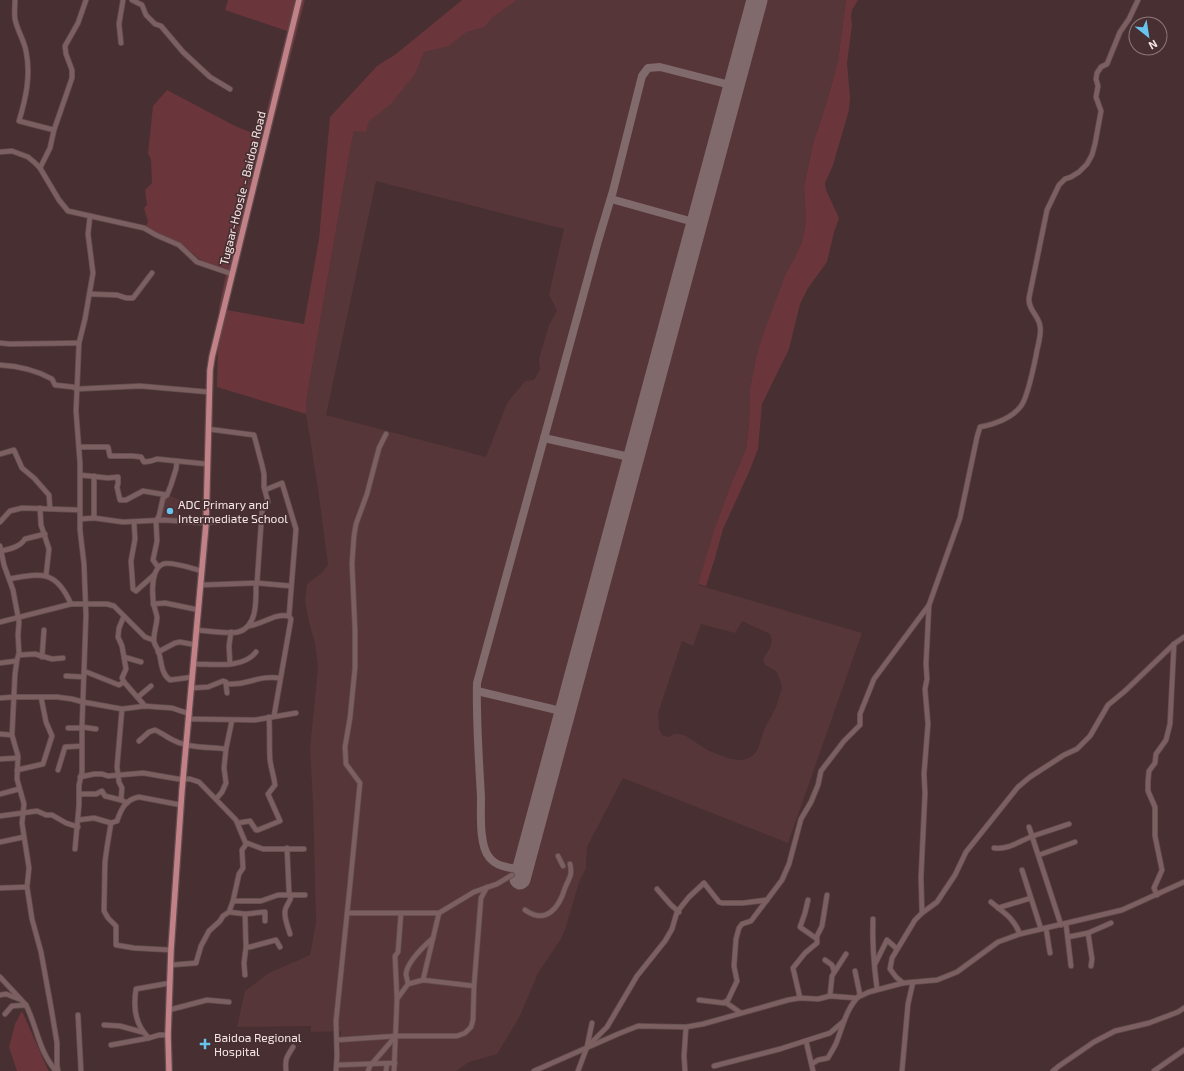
<svg xmlns="http://www.w3.org/2000/svg" width="1184" height="1071" font-family="'Exo 2',sans-serif">
<rect width="100%" height="100%" fill="#482f31"/>
<g fill="#573639" fill-rule="evenodd">
<path d="M517,0H846L838,61L828,98L813,144L804,186L806,221L802,242L761,340L756,358L750,389L749,424L746,449L733,479L698,585L862,633L788,843L623,778L587,847L586,860V868L579,882L566,927L561,939L538,973L519,1018L497,1054L469,1062L456,1071H339L341,1031L311,1032V1026L237,1027L245,991L269,973L310,955L316,922L313,802L310,748L318,668L315,643L309,622L305,601L307,584L323,572L328,564L318,489L306,414V402L351,144L354,131L391,104L409,81L424,52L448,45L467,32L485,27L493,17ZM376,181L564,229L549,294L557,311L549,325L539,359L540,370L534,380L525,381L507,403L486,457L326,415ZM742,621L770,634L772,640L770,648L763,659L765,665L776,671L781,682L782,688L776,707L764,730L758,749L754,755L749,758L742,760L730,759L707,750L686,736L680,734H674L668,737L662,735L659,729L658,713L682,641L693,646L701,624L735,633Z"/>
<path d="M167,495L180,500L177,520L161,518L163,505Z"/>
</g>
<g fill="#6a363c">
<path d="M228,0H305L253,202L227,310L304,324L319,239L330,117L377,66L396,54L462,0H517L493,17L485,27L467,32L448,46L424,52L415,74L391,104L368,122L366,132L354,131L351,144L306,402V414L217,387L219,307L227,269L203,262L179,242L158,235L145,228L148,222L144,208L147,205L145,190L152,183L151,160L148,153L153,106L167,90L235,126L257,135L261,133L287,31L225,10Z"/>
<path d="M846,0H858L852,10L851,16L852,25L847,63L850,98L849,110L833,165L825,183L826,190L839,218L834,232L827,262L808,288L800,304L789,349L762,404L758,449L749,472L723,529L715,558L706,586L698,584L714,531L733,479L746,449L749,424L750,389L756,358L761,340L786,274L795,258L802,242L806,221L804,186L813,144L828,98L838,61Z"/>
<path d="M22,1011L48,1070L49,1071H17L9,1047L15,1024Z"/>
</g>
<g fill="none" stroke-linecap="round" stroke-linejoin="round">
<g stroke="#806a6b" stroke-width="8">
<path d="M611,199L697,223"/>
<path d="M544,438L634,458"/>
<path d="M477,691L565,712"/>
<path d="M523,870C511,868 496,867 489,857C479,845 481,813 481,797C479,759 476,721 477,683L598,241L613,191L642,76L648,68L660,67L734,86"/>
</g>
<path stroke="#806a6b" stroke-width="21" d="M520,879L757,0"/>
<defs>
<g id="minor">
<path d="M15,0C15,6 14,13 15,19C17,30 24,40 26,51C31,75 26,98 19,121L54,130"/>
<path d="M132,0L142,5L146,15L155,24L161,26L183,52L210,77L230,89"/>
<path d="M121,43L119,24L123,0"/>
<path d="M0,152L12,151L28,157L34,162L40,168L59,200L68,211L144,228L156,235L179,245L197,262L232,274"/>
<path d="M40,168L50,148L54,130L72,78V70L66,54L65,46L78,23L86,0"/>
<path d="M90,294L117,295L126,298H133L152,273"/>
<path d="M0,343L10,344L79,343"/>
<path d="M0,365C18,366 36,370 52,379L55,385L73,387L77,389L140,386L209,392"/>
<path d="M208,429L254,435L262,465L264,474V487L268,502L262,511L257,583"/>
<path d="M79,447H108L110,456H133L141,457L144,462L151,461L157,459L177,461"/>
<path d="M0,454L14,450L22,468L34,478L49,495L50,509"/>
<path d="M80,475L108,478L118,477V484L117,487L120,500H126L143,491L167,495"/>
<path d="M265,490L282,483L296,529L289,616L291,619L274,716"/>
<path d="M40,508L41,525L49,549L46,576"/>
<path d="M94,518V476"/>
<path d="M80,519L94,518L123,522L164,520L206,523L238,518"/>
<path d="M0,522L10,511L22,508L80,510"/>
<path d="M134,522L135,539L131,561L133,589L136,591L154,575"/>
<path d="M0,546L4,565L13,590L19,622L18,635L19,653L17,660L15,674L12,735L18,756L17,779L24,804L22,823L29,868L27,887L32,919L41,952L51,1007L57,1043V1065L58,1071"/>
<path d="M1,551C10,549 20,547 25,539L45,534"/>
<path d="M158,567L153,560L157,541L156,521L159,516L163,498L167,495L171,485L176,469L177,461L207,464"/>
<path d="M9,579C42,573 56,570 71,604"/>
<path d="M201,585L257,583L291,586"/>
<path d="M153,604L165,603L199,610"/>
<path d="M124,616L119,628L118,637L122,646L126,669L122,678L124,682L145,706"/>
<path d="M0,622L71,604H107L114,606L145,637L153,640"/>
<path d="M249,626C263,624 275,613 289,616"/>
<path d="M197,630C206,631 231,634 238,632C258,627 256,599 256,583"/>
<path d="M158,652L175,643L180,642L196,645"/>
<path d="M19,655L35,654L52,659L63,658"/>
<path d="M42,657L44,630"/>
<path d="M124,657L141,662"/>
<path d="M0,663L16,661"/>
<path d="M194,664C213,664 243,669 256,652"/>
<path d="M230,664L229,646L231,632"/>
<path d="M84,671L119,685L124,682"/>
<path d="M66,676L84,677"/>
<path d="M193,677L170,680C160,673 162,660 158,650C156,646 153,643 154,638C154,631 157,625 157,617C156,611 153,605 153,599C152,589 152,568 163,564C170,561 194,569 202,571"/>
<path d="M226,684L227,693"/>
<path d="M192,688L208,687L223,681L226,682V684C231,684 237,684 242,683C257,680 264,676 280,678"/>
<path d="M138,697L151,686"/>
<path d="M0,698L14,697H57L72,699L83,702L122,709L145,706L157,707L172,708L190,714"/>
<path d="M122,709L117,767L119,782L122,788L121,800L127,803"/>
<path d="M190,719L255,720L296,713"/>
<path d="M82,727L96,729"/>
<path d="M68,728H82"/>
<path d="M0,734L12,735"/>
<path d="M139,741L149,732L155,730C162,733 168,738 175,741C190,748 209,747 226,749"/>
<path d="M0,759L18,758"/>
<path d="M17,770L43,764L52,736L46,722L41,697"/>
<path d="M58,770L65,747L82,746"/>
<path d="M80,777L94,774H102L108,776L143,773L178,779H190L199,782L236,820L246,844"/>
<path d="M0,794L19,789"/>
<path d="M79,794H96L102,791L105,796L121,800"/>
<path d="M216,799L222,792L226,783L224,768L226,749L232,720"/>
<path d="M0,816L37,811L46,815H52L66,823L78,827"/>
<path d="M78,820L94,818L111,823"/>
<path d="M238,823L250,821L256,830H258L280,821L268,794L275,785C274,777 271,768 270,760C269,745 270,731 269,717"/>
<path d="M1029,827L1061,925"/>
<path d="M0,842L24,837"/>
<path d="M287,848L289,892C294,900 286,903 285,911C284,918 288,927 290,934"/>
<path d="M994,848C1009,850 1019,841 1033,836C1045,832 1057,828 1069,824"/>
<path d="M75,849L79,805V785L82,772V726L86,615L84,564L80,530V463L76,411L79,343L85,319L93,273L88,234L90,216"/>
<path d="M1039,855L1075,842"/>
<path d="M558,856L563,866"/>
<path d="M1022,870L1041,929"/>
<path d="M0,888L27,887"/>
<path d="M657,889L671,905L679,912"/>
<path d="M1157,895L1154,888L1162,870L1155,836V807L1148,791V781L1149,771L1155,763L1156,754L1166,740L1170,724L1174,644"/>
<path d="M233,901L239,874L243,868L242,850L247,843L263,849H304"/>
<path d="M991,902C1004,913 1013,917 1020,934"/>
<path d="M998,908L1031,898"/>
<path d="M525,910C546,925 559,908 565,888C569,878 573,875 570,864"/>
<path d="M229,912L245,914L265,912V921"/>
<path d="M347,913H401"/>
<path d="M922,913L921,877L925,793L924,774L928,724L925,689L927,679L926,664L929,605L960,518L977,437L980,427C995,424 1012,418 1021,406C1028,397 1033,369 1036,356C1037,347 1042,335 1040,326C1039,316 1028,310 1029,298L1047,210L1059,185L1065,179L1071,177L1079,172L1087,164L1092,155L1095,144L1101,111L1096,97L1098,86L1096,79L1097,73L1101,67L1107,64L1120,32L1129,19L1138,0"/>
<path d="M245,914L246,947L244,963L245,975"/>
<path d="M873,919C872,943 874,966 877,989"/>
<path d="M1066,924L1071,966"/>
<path d="M1046,928L1050,953"/>
<path d="M1088,933L1092,959L1091,966"/>
<path d="M1068,937L1088,933L1111,923"/>
<path d="M816,938L822,926L827,895"/>
<path d="M246,947H250L276,940L280,947"/>
<path d="M171,950L134,948L116,945V926L108,918L104,911L105,862L107,847L111,823L117,821C121,809 126,799 139,797L181,805"/>
<path d="M825,960L832,965L834,971"/>
<path d="M875,964L887,940L897,949"/>
<path d="M171,965L196,963L201,946L209,931L220,921L223,916L229,912L233,901H261L278,895H305"/>
<path d="M0,977L26,1005"/>
<path d="M423,980L439,913"/>
<path d="M903,983L896,977L890,969L892,958L915,920L922,913L937,902L955,875L966,852L1018,787L1030,777L1064,755L1077,749L1090,736L1108,705L1125,691L1174,644L1184,637"/>
<path d="M408,984C408,981 406,977 406,974C407,962 424,946 433,938"/>
<path d="M0,995L6,994L19,999"/>
<path d="M830,996L832,976L846,954"/>
<path d="M800,998L793,968L805,953L817,943V939L800,927L805,913L808,900"/>
<path d="M397,999L408,984L423,980L474,986"/>
<path d="M699,1000L724,1003L728,1000L737,981L734,966L736,939L739,928L742,924L751,921L782,880L789,864L801,819L811,802L818,785L821,771L844,741L860,725V714L874,679L929,605"/>
<path d="M725,1002L741,1013"/>
<path d="M169,1010L207,1000L229,1002"/>
<path d="M5,1014L12,1006L26,1005C37,1027 39,1052 56,1071"/>
<path d="M78,1015L81,1071"/>
<path d="M104,1025L120,1026L142,1032"/>
<path d="M168,1035H159L149,1038C135,1025 133,1007 136,989L170,983"/>
<path d="M337,1040L396,1036H457L465,1033L471,1027L473,1020L474,986L481,898L487,887"/>
<path d="M806,1041L813,1071"/>
<path d="M590,1044L607,1027L637,976L665,941L672,929L677,912L689,897L704,883L719,902L722,903H743L767,900"/>
<path d="M111,1045L149,1038"/>
<path d="M812,1064L818,1060L828,1058C831,1052 835,1047 837,1041C843,1025 847,1007 860,995L855,971"/>
<path d="M337,1065L395,1063"/>
<path d="M714,1066L780,1049L830,1033L844,1021"/>
<path d="M286,1071C285,1059 286,1058 293,1047"/>
<path d="M336,1071L337,1056L336,1021L350,885L360,783L346,764L345,747L350,718L355,668V630L352,563L354,536L356,524L367,494L379,448L386,434"/>
<path d="M368,1071L370,1066L395,1037"/>
<path d="M386,1071L387,1064"/>
<path d="M394,1071L397,999L395,956L398,952L401,913H439L474,892L497,884L512,875"/>
<path d="M534,1071L618,1034L638,1026L686,1027L703,1024L788,1000L800,998L818,999L830,996L856,998L869,992L903,983L937,980L957,972L998,942L1020,934L1122,910L1184,882"/>
<path d="M578,1071L587,1047L592,1023"/>
<path d="M685,1071L684,1056L686,1027"/>
<path d="M902,1071L908,1004L913,982"/>
<path d="M1053,1071L1059,1066L1094,1042L1115,1031L1149,1023L1178,1012L1184,1008"/>
<path d="M1154,1071L1184,1050"/>
</g>
<path id="major" d="M169,1071L168,1035L171,950L182,790L206,524L210,370L212,357L299,0"/>
</defs>
<use href="#minor" stroke="#624c4f" stroke-width="6"/>
<use href="#major" stroke="#624c4f" stroke-width="8"/>
<use href="#minor" stroke="#7b5f61" stroke-width="4.5"/>
<use href="#major" stroke="#c28187" stroke-width="5.5"/>
</g>
<g fill="#67c4ef" stroke="#482f31" stroke-width="1.5">
<circle cx="170" cy="511" r="4"/>
<path d="M203 1038h4v4h4v4h-4v4h-4v-4h-4v-4h4z"/>
</g>
<g text-anchor="middle" dominant-baseline="central" stroke-width="3.5" stroke-linejoin="round" paint-order="stroke">
<g font-size="12" fill="#f7e6e7" stroke="#482f31">
<text transform="translate(242 188) rotate(-76)">Tugaar-Hoosle - Baidoa Road</text>
</g>
<g font-size="12" fill="#f7e6e7" stroke="#482f31" text-anchor="start">
<text x="178" y="504">ADC Primary and<tspan x="178" dy="14">Intermediate School</tspan></text>
<text x="214" y="1037">Baidoa Regional<tspan x="214" dy="14">Hospital</tspan></text>
</g>
</g>
<g transform="translate(1148 36) rotate(150)"><circle r="19" fill="#482f31" stroke="#8e787a"/>
<path d="M0-3L7 15L0 10L-7 15Z" fill="#67c4ef"/>
<text y="-6" font-size="11" font-weight="bold" text-anchor="middle" fill="#f7e6e7">N</text>
</g>
</svg>
